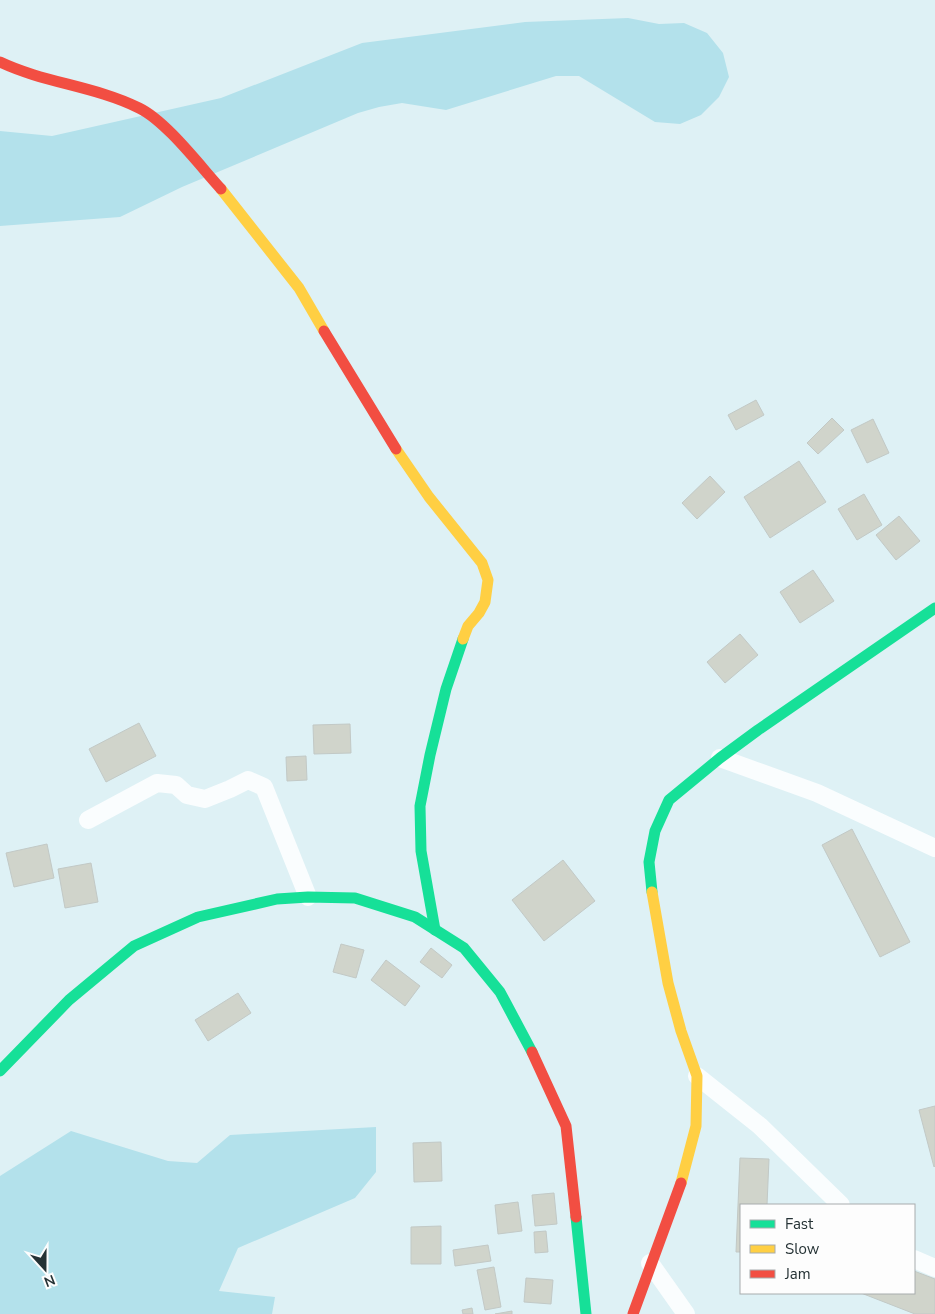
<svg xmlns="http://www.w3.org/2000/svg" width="935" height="1314" font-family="'Nunito Sans',sans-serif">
<rect width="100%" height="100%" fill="#def1f5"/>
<g fill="#b3e1eb">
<path d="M628,18L659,24L684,23L707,33L723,53L729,77L719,97L701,115L680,124L655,122L579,76H556L446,110L402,103L379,107L358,113L182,187L120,217L0,226V131L52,136L221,98L362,43L525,22Z"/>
<path d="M376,1127V1172L355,1198L238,1248L219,1291L275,1297L272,1314H0V1176L71,1131L168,1161L197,1163L230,1135Z"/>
</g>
<g fill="#d0d4cb" stroke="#c2c9c6">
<path d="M756,400L764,415L736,430L728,415Z"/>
<path d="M832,418L844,430L818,454L807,443Z"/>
<path d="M873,419L889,453L867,463L851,430Z"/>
<path d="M799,461L826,502L770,538L744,497Z"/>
<path d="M710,476L725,492L697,519L682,503Z"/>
<path d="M864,494L882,525L857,540L838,509Z"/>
<path d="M899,516L920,541L896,560L876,535Z"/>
<path d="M813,570L834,601L800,623L780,592Z"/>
<path d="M740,634L758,655L725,683L707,662Z"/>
<path d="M139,723L156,756L106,782L89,749Z"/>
<path d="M350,724L351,753L314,754L313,725Z"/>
<path d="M306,756L307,780L287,781L286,757Z"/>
<path d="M852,829L910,942L880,957L822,845Z"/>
<path d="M47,844L54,878L14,887L6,853Z"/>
<path d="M563,860L595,901L544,941L512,900Z"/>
<path d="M91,863L98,902L65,908L58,869Z"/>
<path d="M341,944L364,950L356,978L333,972Z"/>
<path d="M431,948L452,965L442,978L420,962Z"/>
<path d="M386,960L420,986L405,1006L371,980Z"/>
<path d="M238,993L251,1013L208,1041L195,1020Z"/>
<path d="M935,1106V1166L934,1167L919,1110Z"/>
<path d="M441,1142L442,1181L414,1182L413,1143Z"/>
<path d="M740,1158L769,1159L767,1205H741V1252H736Z"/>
<path d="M554,1193L557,1224L535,1226L532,1195Z"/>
<path d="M518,1202L522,1231L498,1234L495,1205Z"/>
<path d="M441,1226V1264H411V1227Z"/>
<path d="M546,1231L548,1252L535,1253L534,1232Z"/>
<path d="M488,1245L491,1261L455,1266L453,1250Z"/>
<path d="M494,1267L501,1307L485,1310L477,1270Z"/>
<path d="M914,1271L935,1279V1314H915L861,1293H914Z"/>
<path d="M526,1278L553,1280L551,1304L524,1302Z"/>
<path d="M472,1308L473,1314H463L462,1310Z"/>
<path d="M512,1311V1314H495Z"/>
</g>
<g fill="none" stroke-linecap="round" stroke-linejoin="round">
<g stroke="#fafdfe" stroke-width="18">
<path d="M720,758L817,793L935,848"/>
<path d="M88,820L157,783L176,785L187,795L205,799L230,789L248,780L264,787L308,897"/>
<path d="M697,1076L760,1126L841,1205"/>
<path d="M914,1259L935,1268"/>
<path d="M650,1263L686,1314"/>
</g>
<g stroke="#16e098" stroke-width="11">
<path d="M652,892L649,862L655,831L669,800L720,758L758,730L935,608"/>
<path d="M435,930L421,851L420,806L430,755L446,689L463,639"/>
<path d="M0,1071L69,1000L134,946L198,917L277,899L308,897L355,898L415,917L464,948L500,992L532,1052"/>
<path d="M576,1217L586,1314"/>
</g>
<g stroke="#ffcf43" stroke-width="11">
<path d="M221,189L299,288L324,331"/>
<path d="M396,449L429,497L482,563L488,580L485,602L479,613L468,626L463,639"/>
<path d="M652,892L668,983L681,1031L697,1076L696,1126L681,1183"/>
</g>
<g stroke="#f24e42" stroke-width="11">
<path d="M0,62C44,83 95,86 139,108C166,121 200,166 221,189"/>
<path d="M324,331L396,449"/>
<path d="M532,1052L566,1126L576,1217"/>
<path d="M633,1314L681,1183"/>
</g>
</g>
<rect x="740" y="1204" width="175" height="90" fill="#fdfdfd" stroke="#a7acad"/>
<rect x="750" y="1220" width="25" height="8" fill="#16e098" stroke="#a7acad"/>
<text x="785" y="1229" font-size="15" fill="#253235">Fast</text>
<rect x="750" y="1245" width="25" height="8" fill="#ffcf43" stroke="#a7acad"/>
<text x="785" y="1254" font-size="15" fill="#253235">Slow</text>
<rect x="750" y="1270" width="25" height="8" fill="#f24e42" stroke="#a7acad"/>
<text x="785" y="1279" font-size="15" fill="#253235">Jam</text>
<g transform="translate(45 1269) rotate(159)" stroke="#fdfdfd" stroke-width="4" paint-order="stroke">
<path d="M0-4L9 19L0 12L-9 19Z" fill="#253235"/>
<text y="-8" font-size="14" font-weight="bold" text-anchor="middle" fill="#253235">N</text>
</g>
</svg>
